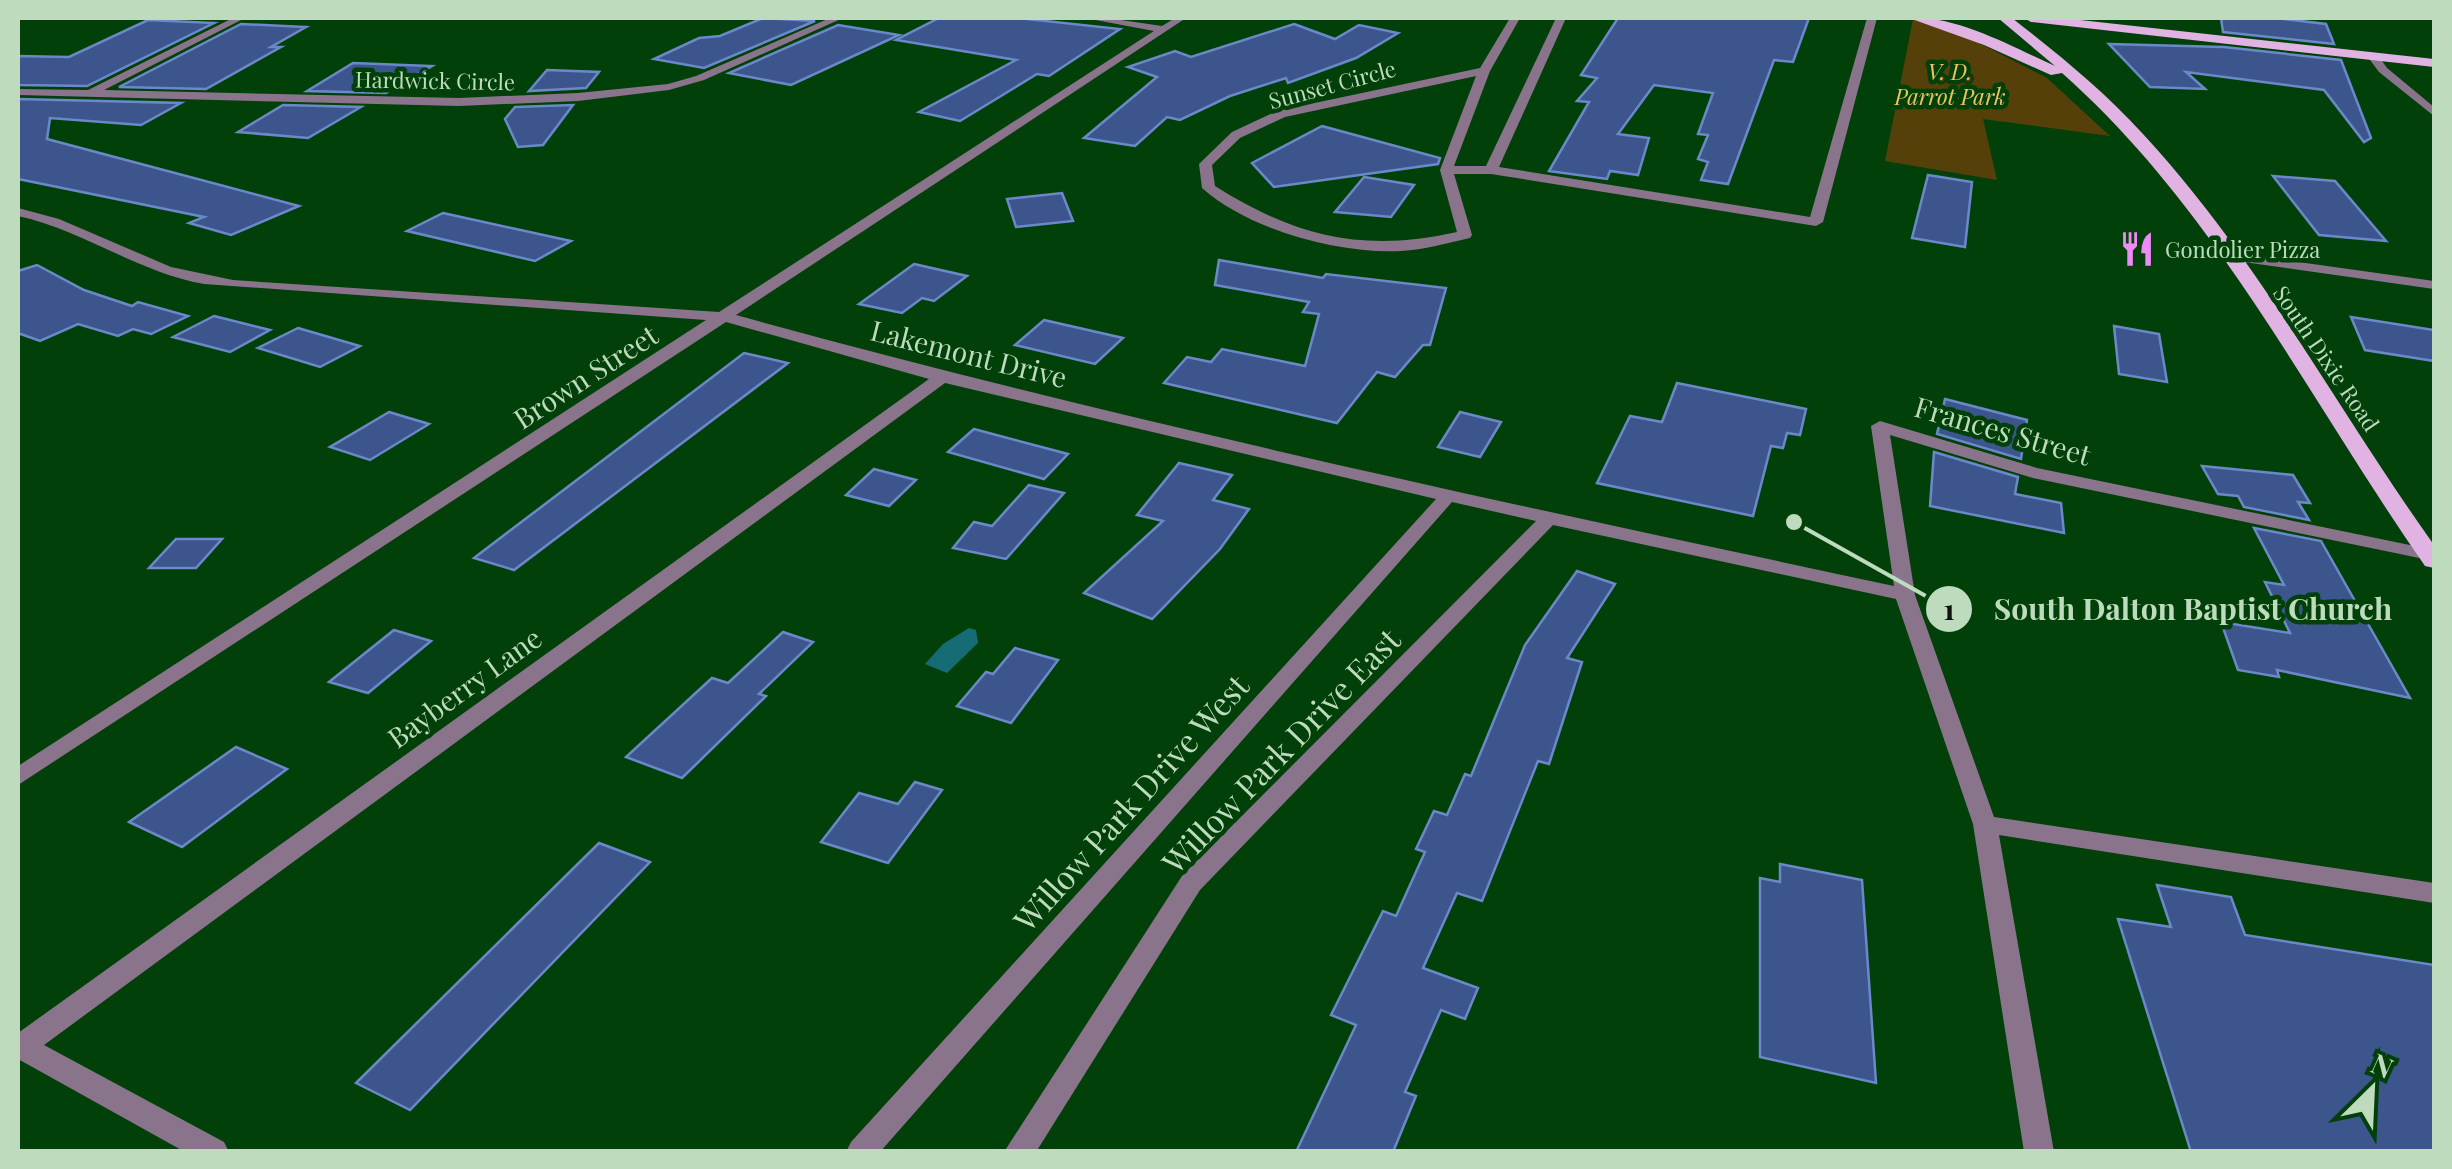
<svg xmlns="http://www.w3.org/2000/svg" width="2452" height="1169" font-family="'Playfair Display',serif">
<rect width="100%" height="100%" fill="#02400a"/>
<path fill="#564009" d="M1913,19L1973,40L2047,78L2110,136L1983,119L1997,180L1885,161Z"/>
<path fill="#166c74" d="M969,628L976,630L978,643L947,673L925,664L943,644Z"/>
<g fill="#3c558d" stroke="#6b89c9" stroke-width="2.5">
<path d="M763,18L815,21L704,68L654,59L699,38L720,36Z"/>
<path d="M939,18H1018L1120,29L1049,76L1037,74L960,121L919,112L1016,60L896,40Z"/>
<path d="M1618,18H1809L1793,62L1774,60L1728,184L1701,180L1708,162L1698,159L1708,135L1698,134L1713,93L1654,85L1618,134L1649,138L1638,175L1610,171L1607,179L1549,171L1589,102L1577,101L1597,78L1581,75Z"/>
<path d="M2221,18H2276L2326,24L2334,44L2223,32Z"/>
<path d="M148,20L214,23L87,86L18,85V56L69,57Z"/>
<path d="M241,24L306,27L271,47H281L206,89L119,87Z"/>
<path d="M1294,24L1335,39L1359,25L1398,33L1356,58L1288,83L1286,78L1230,96L1180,120L1167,117L1135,146L1084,138L1157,77L1128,67L1175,51L1191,57Z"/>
<path d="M838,25L899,35L791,85L729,73Z"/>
<path d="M2109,44L2224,47L2341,60L2371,138L2364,142L2324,90L2186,72L2205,89L2150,87Z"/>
<path d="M353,63L432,66L386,93L307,91Z"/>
<path d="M547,70L599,72L586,88L529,91Z"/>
<path d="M18,99L181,103L141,125L50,118L47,139L299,206L231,235L189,223L204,217L18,179Z"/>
<path d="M283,105L361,107L308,138L238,132Z"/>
<path d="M573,105L543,145L518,147L505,119L515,107Z"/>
<path d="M1322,126L1440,158L1438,164L1274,187L1252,163Z"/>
<path d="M1928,175L1972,182L1965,247L1912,238Z"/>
<path d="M2273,176L2335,181L2386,241L2319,235Z"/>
<path d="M1364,177L1414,185L1391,217L1335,212Z"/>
<path d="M1062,193L1073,221L1016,227L1007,199Z"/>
<path d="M443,213L571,241L535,261L407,231Z"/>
<path d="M1219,260L1323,278L1326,274L1446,288L1430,345H1423L1395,377L1377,372L1337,423L1164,383L1187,357L1211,362L1222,349L1305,366L1319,314L1303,312L1309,302L1215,285Z"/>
<path d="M914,264L967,276L934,301L922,298L902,313L859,304Z"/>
<path d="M37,265L84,290L132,306L138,302L188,316L151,334L133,329L118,336L78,324L40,341L18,333V271Z"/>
<path d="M214,316L270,330L230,352L173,337Z"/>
<path d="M2351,317L2434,330V361L2365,350Z"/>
<path d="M1044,320L1123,338L1095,364L1015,345Z"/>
<path d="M2114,326L2159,334L2167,382L2119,374Z"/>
<path d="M298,328L360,346L320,367L258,348Z"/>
<path d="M744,353L788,363L514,570L474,558Z"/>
<path d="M1677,383L1806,409L1800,435L1787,433L1783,448L1771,446L1753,516L1597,483L1630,416L1662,422Z"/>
<path d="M1945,399L2027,420L2021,459L1937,434Z"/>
<path d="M389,412L429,424L370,460L330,447Z"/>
<path d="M1460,412L1501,422L1480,457L1438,447Z"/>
<path d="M974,429L1068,454L1044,479L948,452Z"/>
<path d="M1934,452L2018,477L2015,494L2061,503L2064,533L1930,506Z"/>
<path d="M1179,463L1232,475L1213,500L1249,509L1220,549L1152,619L1084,593L1163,521L1137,515Z"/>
<path d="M2202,466L2293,475L2310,503L2298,502L2309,520L2244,507L2238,496L2218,494Z"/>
<path d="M874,469L916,480L889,506L846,495Z"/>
<path d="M1029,485L1064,493L1006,559L953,548L974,522L992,526Z"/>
<path d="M2254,528L2321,541L2410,698L2277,670L2279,677L2238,670L2221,622L2290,633L2265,582L2284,585Z"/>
<path d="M176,539H222L196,568H149Z"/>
<path d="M1577,571L1615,584L1567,658L1582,662L1549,764L1538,761L1482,901L1457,893L1423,968L1478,988L1465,1019L1441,1010L1405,1092L1416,1096L1393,1152H1296L1356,1025L1331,1015L1383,911L1396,916L1425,852L1416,849L1434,811L1447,815L1465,774L1471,776L1525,645Z"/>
<path d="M394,630L431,641L368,693L329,682Z"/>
<path d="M783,632L813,642L759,694L766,696L682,778L626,757L712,678L728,683Z"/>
<path d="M1015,648L1058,660L1011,723L957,706L986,672L993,674Z"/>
<path d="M236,747L287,769L182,847L129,822Z"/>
<path d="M915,782L942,790L888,863L821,842L859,793L898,804Z"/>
<path d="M599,843L650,862L410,1110L356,1083Z"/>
<path d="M1780,864L1862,880L1876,1083L1760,1057V878L1780,882Z"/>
<path d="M2157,885L2231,897L2245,935L2434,965V1152H2191L2118,919L2171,927Z"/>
</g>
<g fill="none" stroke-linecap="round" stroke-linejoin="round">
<g fill="#8a748b" fill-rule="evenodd">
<path d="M233,18H245L104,90L459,98L578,93L668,84L696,76L830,18H843L704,80L669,90L578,101L459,106L18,95V89L88,90Z"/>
<path d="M1085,18H1107L1162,26L1175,18H1186L736,315C1120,421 1506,503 1894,586L1871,426L1880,421L2037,468L2434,550V558L2429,560L2033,478L1890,435L1915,595L1994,817L2434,883V903L1999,835L2054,1152H2024L1973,824L1896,599L1553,525L1200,890L1036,1152H1004L1182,876L1536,521L1452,502L880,1152H846L851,1142L1436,499L945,383L44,1045L224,1142L229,1152H185L18,1059V1033L929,379L726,322L18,785V766L706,320L204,284C137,272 83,230 18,216V208L59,219L171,267L233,280L719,312L1154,31Z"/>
<path d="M1510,18H1520L1490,71L1454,166H1486L1556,18H1566L1499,167L1810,217L1867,18H1877L1823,222L1816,226L1491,174H1454L1472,235L1470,238C1447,243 1424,250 1401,251C1339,254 1249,230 1202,188L1199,164L1232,132L1277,111L1480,68ZM1476,76L1440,170L1457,232C1363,253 1296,237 1215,186L1212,165L1240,138L1285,117Z"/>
<path d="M2369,54H2377L2387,68L2434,107V116L2379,72L2367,56Z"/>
<path d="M2227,252L2434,281V289L2222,259L2220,256Z"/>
</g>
<g fill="#e0b3e3" fill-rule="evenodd">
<path d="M1909,18C1957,15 2012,47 2055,66L1998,18H2012C2058,54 2104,91 2143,134C2257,257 2337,409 2434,545V568L2425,566C2309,400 2216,209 2062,73L2051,75L1984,45Z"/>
<path d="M2024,18H2062L2434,59V67L2031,22Z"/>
</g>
</g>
<defs>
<symbol id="restaurant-bare" viewBox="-9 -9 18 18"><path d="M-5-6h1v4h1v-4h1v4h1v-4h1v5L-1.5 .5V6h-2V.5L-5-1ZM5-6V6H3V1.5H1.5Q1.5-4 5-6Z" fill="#ef8bf7" stroke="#02400a" stroke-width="2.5" paint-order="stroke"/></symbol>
</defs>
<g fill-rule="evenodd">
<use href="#restaurant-bare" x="2112" y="224" width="50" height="50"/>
</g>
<g text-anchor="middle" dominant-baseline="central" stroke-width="9" stroke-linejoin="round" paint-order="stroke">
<g font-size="22" font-style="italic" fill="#f0c261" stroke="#02400a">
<text x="1950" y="71">V. D.<tspan x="1950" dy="25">Parrot Park</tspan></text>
</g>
<g font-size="22" fill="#bedbbd" stroke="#02400a">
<text transform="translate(435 80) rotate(1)">Hardwick Circle</text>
<text transform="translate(1332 84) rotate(-15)">Sunset Circle</text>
<text transform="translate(2327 358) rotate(56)">South Dixie Road</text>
</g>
<g font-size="22" fill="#bedbbd" stroke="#02400a" text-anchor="start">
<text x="2165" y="249">Gondolier Pizza</text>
</g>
<g font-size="28" fill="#bedbbd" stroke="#02400a">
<text transform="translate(969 353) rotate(14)">Lakemont Drive</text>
<text transform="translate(585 376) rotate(-33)">Brown Street</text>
<text transform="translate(2003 430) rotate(16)">Frances Street</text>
<text transform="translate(464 687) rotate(-36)">Bayberry Lane</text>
</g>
<g font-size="32" fill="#bedbbd" stroke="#02400a">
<text transform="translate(1280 750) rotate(-46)">Willow Park Drive East</text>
<text transform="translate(1130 802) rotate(-48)">Willow Park Drive West</text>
</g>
</g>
<path fill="none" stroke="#bedbbd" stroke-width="4" d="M1794 522L1949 609"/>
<g fill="#bedbbd" stroke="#02400a" stroke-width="4">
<circle cx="1794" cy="522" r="10"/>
<circle cx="1949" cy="609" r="25"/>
</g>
<g font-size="30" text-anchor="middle" font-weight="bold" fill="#111">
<text x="1949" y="620">1</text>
</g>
<g font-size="30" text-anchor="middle" font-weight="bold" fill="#bedbbd" stroke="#02400a" stroke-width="9" stroke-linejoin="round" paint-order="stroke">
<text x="2193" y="620">South Dalton Baptist Church</text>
</g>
<rect width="2452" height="1169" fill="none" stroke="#bedbbd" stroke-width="40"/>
<g transform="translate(2372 1089) rotate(24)" stroke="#02400a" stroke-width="8" paint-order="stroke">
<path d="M0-8L18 38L0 25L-18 38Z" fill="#bedbbd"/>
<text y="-15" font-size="28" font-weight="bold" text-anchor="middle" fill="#bedbbd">N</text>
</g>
</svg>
